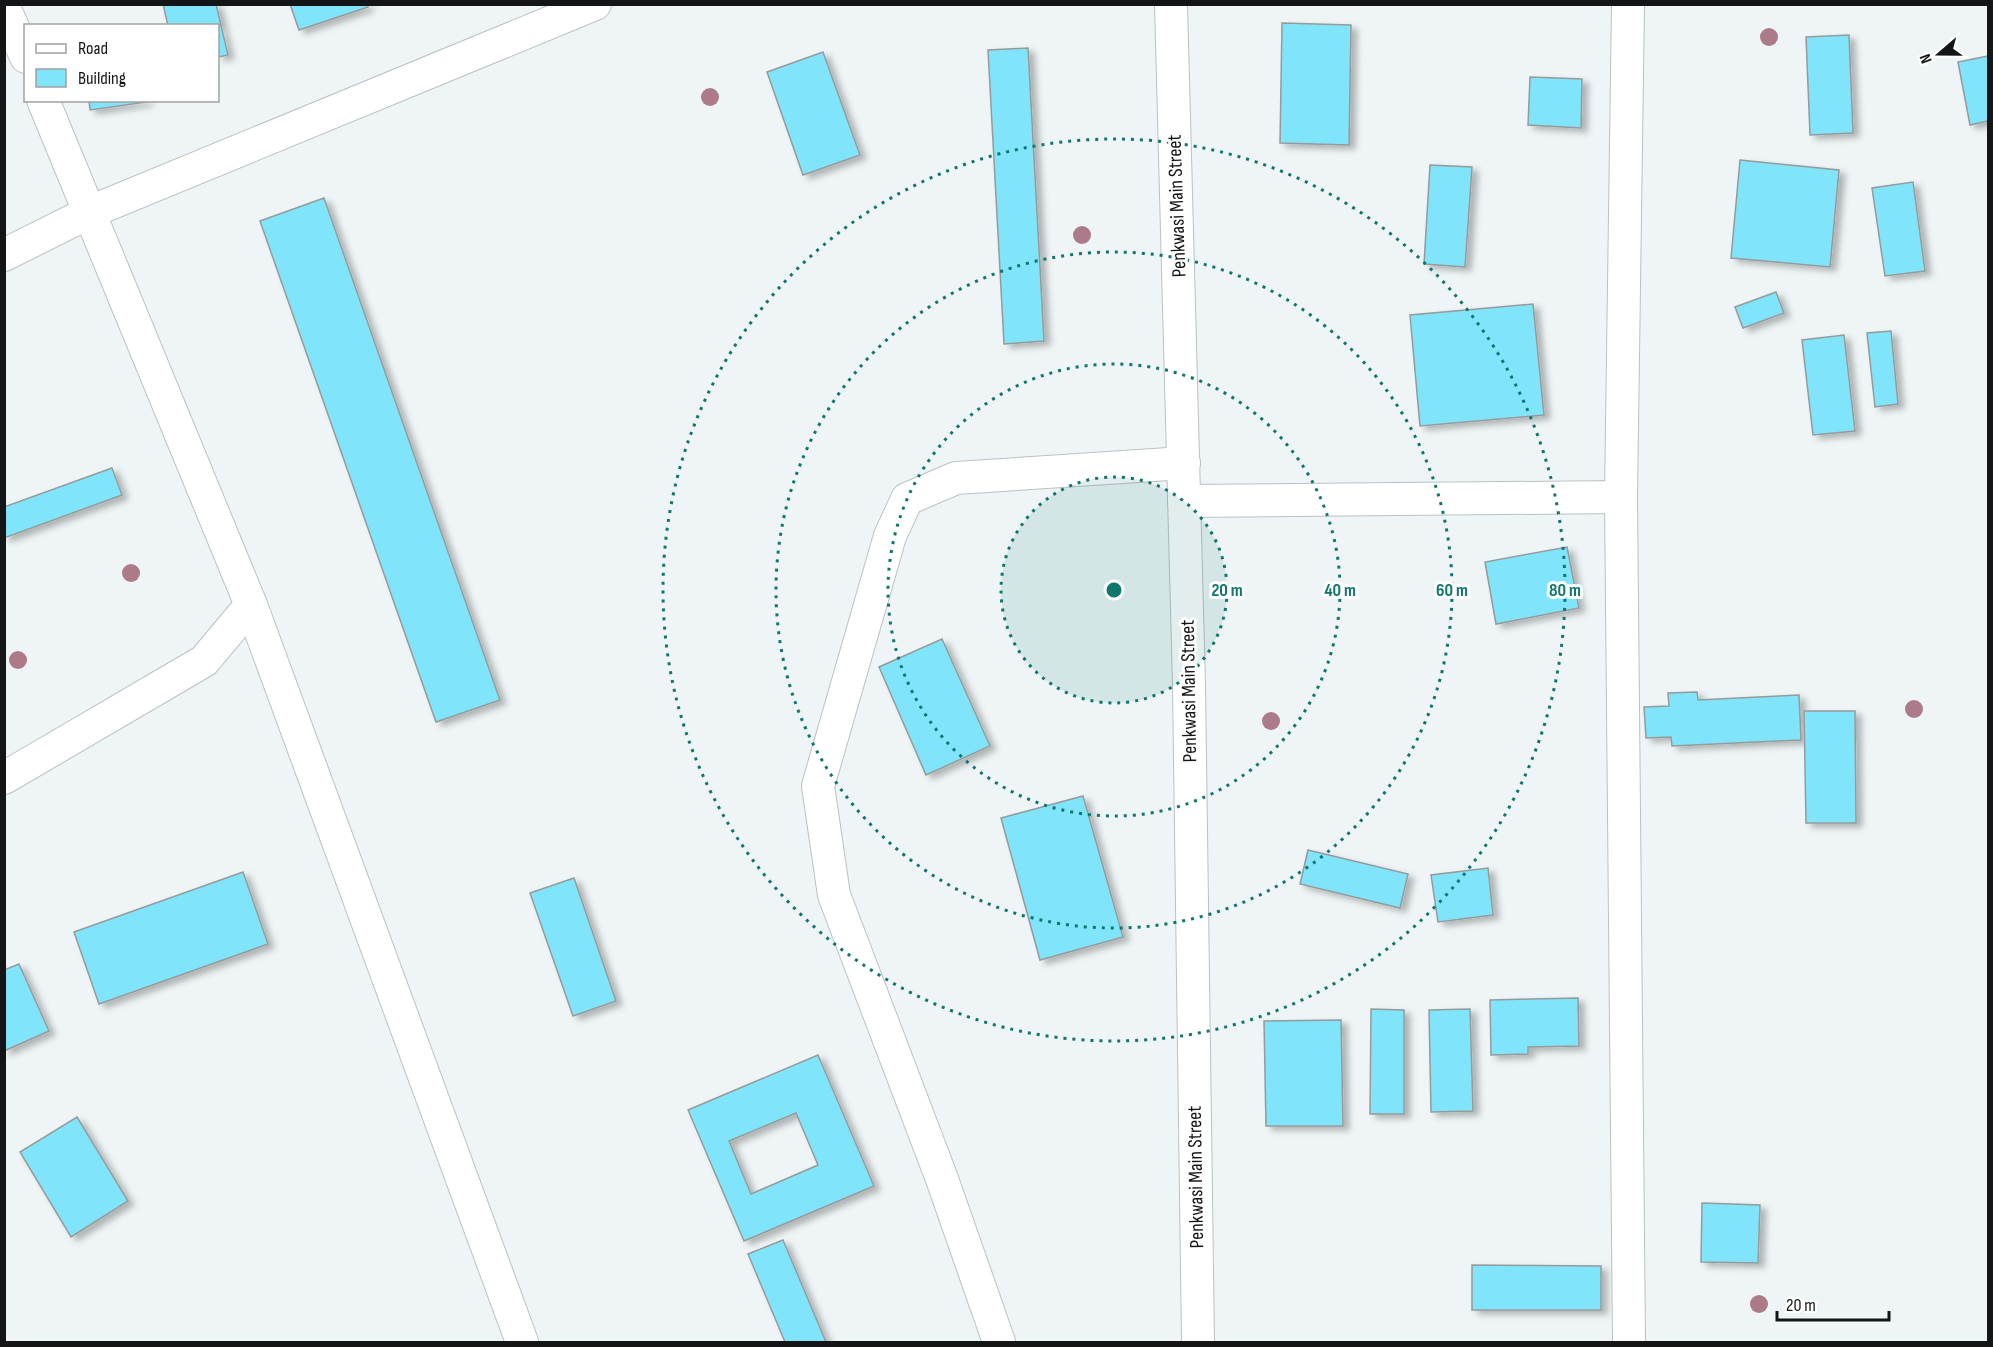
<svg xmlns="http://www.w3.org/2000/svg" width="1993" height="1347" font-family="'Sofia Sans Condensed',sans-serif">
<defs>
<filter id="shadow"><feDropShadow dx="6" dy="4" stdDeviation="3" flood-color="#0004"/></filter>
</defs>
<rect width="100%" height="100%" fill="#eff5f6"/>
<g fill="#80e5fb" stroke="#959b9c" stroke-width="1.5" fill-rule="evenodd" filter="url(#shadow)">
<path d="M163,4H216L228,55L218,57V26H168Z"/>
<path d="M290,4H367L368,7L299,30Z"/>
<path d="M1282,23L1351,25L1349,145L1280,143Z"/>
<path d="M1849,35L1853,133L1810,135L1806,37Z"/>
<path d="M1028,48L1044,341L1004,344L988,50Z"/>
<path d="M823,52L860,155L803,175L767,72Z"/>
<path d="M1988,56V121L1970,125L1958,62Z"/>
<path d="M1530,77L1582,79L1581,128L1528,125Z"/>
<path d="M89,100H146L147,102L90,110Z"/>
<path d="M1740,160L1839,170L1830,267L1731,258Z"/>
<path d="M1430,165L1472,167L1465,267L1424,264Z"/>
<path d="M1913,182L1925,271L1885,276L1872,188Z"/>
<path d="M324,198L500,700L436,722L260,221Z"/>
<path d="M1776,292L1784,313L1743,328L1735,307Z"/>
<path d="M1533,304L1544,415L1420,426L1410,315Z"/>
<path d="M1891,331L1898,404L1875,407L1867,333Z"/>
<path d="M1844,335L1855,431L1813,435L1802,340Z"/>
<path d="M112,468L122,495L4,538V507Z"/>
<path d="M1567,547L1579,608L1496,624L1485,562Z"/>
<path d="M942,639L990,746L926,775L879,667Z"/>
<path d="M1697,692L1698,700L1799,695L1801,740L1672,746L1671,737L1646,738L1644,707L1669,706L1668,693Z"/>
<path d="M1804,711H1855L1856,823H1806Z"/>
<path d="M1083,796L1123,937L1040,960L1001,818Z"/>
<path d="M1308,850L1408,874L1400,908L1300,884Z"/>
<path d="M1488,868L1493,915L1438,922L1431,875Z"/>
<path d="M243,872L268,944L99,1004L74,932Z"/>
<path d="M574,878L616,1001L573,1016L530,893Z"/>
<path d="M19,964L49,1031L4,1051V970Z"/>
<path d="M1578,998L1579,1046L1528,1047V1054L1491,1055L1490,1000Z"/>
<path d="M1371,1009L1404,1010V1114H1370Z"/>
<path d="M1470,1009L1473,1111L1431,1112L1429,1010Z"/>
<path d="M1341,1020L1343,1126H1266L1264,1021Z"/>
<path d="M818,1055L874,1186L744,1241L688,1110ZM796,1113L818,1165L751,1194L729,1141Z"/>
<path d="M77,1117L128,1201L71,1237L20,1152Z"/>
<path d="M1702,1203L1760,1205L1758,1263L1701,1262Z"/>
<path d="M783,1240L826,1342H785L748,1254Z"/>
<path d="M1472,1265L1601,1266V1310H1472Z"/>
</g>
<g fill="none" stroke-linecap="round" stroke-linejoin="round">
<defs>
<g id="minor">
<path d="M1171,4L1189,685L1198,1342"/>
<path d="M4,7L26,57"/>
<path d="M43,100L251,605L522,1342"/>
<path d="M4,255L90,212L595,4"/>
<path d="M1621,497L1628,4"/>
<path d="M1184,501L1621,497L1629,1342"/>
<path d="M4,778L204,661L251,605"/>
<path d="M999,1342L942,1179L834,895L818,786L890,536L907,499L956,478L1184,463"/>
</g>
</defs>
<use href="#minor" stroke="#bbc1c2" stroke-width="34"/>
<use href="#minor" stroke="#fff" stroke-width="32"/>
</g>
<g fill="#ac7a88">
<circle cx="1769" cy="37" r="9"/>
<circle cx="710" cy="97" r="9"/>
<circle cx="1082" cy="235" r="9"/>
<circle cx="131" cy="573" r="9"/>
<circle cx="18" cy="660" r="9"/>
<circle cx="1914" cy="709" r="9"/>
<circle cx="1271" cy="721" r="9"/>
<circle cx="1759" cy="1304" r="9"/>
</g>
<circle cx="1114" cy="590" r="113" fill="#0f766e" fill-opacity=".12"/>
<g fill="none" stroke="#0f766e" stroke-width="3" stroke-dasharray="3 6">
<circle cx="1114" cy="590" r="113"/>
<circle cx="1114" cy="590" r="226"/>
<circle cx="1114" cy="590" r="338"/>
<circle cx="1114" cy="590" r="451"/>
</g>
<g text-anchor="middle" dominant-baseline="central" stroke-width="6" stroke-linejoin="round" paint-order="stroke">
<g font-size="20" fill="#131516" stroke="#fff">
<text transform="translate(1177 206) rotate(-92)">Penkwasi Main Street</text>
<text transform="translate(1189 691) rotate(-91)">Penkwasi Main Street</text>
<text transform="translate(1196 1177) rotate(-91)">Penkwasi Main Street</text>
</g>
</g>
<circle cx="1114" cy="590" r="9" fill="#0f766e" stroke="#fff" stroke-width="3"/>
<g font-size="18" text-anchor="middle" font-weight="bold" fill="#0f766e" stroke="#fff" stroke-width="6" stroke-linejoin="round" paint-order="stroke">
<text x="1227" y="596">20 m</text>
<text x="1340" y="596">40 m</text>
<text x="1452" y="596">60 m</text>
<text x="1565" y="596">80 m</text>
</g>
<rect width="1993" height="1347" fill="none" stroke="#131516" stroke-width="12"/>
<rect x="24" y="24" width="195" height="78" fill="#ffffff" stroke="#a1a1a2" stroke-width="1.5"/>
<rect x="36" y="44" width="30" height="9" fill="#ffffff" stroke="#a1a1a2" stroke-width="1.5"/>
<text x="78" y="54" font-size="18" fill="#131516">Road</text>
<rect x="36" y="69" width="30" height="18" fill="#80e5fb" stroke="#a1a1a2" stroke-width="1.5"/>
<text x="78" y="84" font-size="18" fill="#131516">Building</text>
<g transform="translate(1939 54) rotate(250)" stroke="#ffffff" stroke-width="4.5" paint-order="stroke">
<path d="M0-4.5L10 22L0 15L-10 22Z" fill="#131516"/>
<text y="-9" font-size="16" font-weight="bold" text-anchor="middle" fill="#131516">N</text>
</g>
<path d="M1777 1311v9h112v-9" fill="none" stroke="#131516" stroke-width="3"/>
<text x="1786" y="1311" font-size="18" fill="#131516" stroke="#ffffff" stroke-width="4.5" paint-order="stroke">20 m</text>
</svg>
